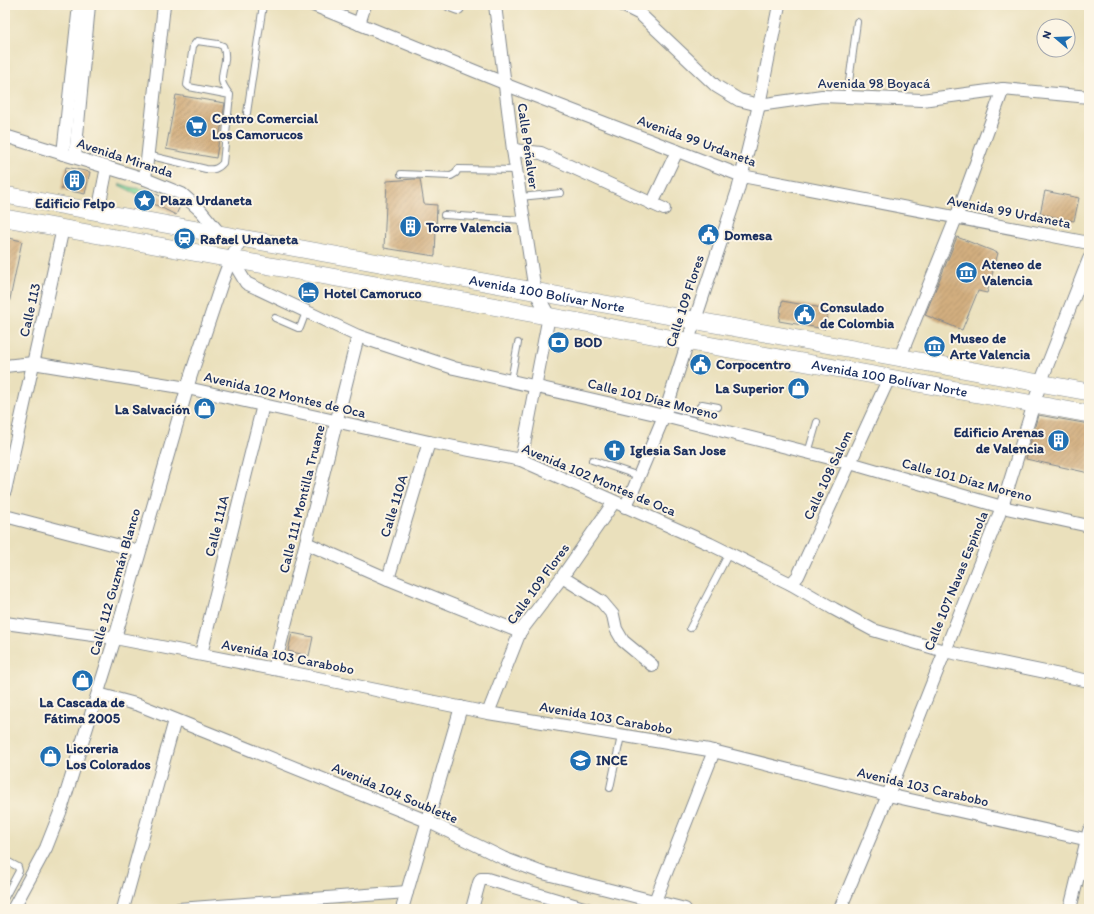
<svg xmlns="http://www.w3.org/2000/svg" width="1094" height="914" font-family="Itim,sans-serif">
<defs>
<pattern id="garden-furrows" width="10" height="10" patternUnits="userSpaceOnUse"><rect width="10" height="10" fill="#8cdd9d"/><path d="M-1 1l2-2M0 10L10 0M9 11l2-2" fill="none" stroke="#78be8a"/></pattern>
<pattern id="building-hatch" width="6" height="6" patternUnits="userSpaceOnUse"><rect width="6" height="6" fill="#d3af7f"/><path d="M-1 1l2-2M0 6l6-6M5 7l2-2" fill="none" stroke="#aa8f6b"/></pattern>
</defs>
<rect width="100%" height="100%" fill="#fcf5e5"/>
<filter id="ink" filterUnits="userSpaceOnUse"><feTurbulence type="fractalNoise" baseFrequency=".025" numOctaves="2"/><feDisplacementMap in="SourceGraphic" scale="8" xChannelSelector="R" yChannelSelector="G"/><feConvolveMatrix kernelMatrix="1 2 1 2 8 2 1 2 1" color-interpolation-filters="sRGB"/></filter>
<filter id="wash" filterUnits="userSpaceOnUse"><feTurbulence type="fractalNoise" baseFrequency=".012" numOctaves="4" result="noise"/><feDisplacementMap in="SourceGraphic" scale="16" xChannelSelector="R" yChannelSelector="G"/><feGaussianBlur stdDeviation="0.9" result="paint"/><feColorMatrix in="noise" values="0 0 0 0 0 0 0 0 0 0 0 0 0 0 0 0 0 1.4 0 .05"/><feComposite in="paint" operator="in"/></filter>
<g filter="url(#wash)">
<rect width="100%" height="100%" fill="#eae0bc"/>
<path fill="url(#garden-furrows)" stroke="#54867e" d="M121,184L133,188L145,189L152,192L149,200L119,185Z"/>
<g id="blocks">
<g fill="url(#building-hatch)">
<path d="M176,95L225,103L216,158L166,149Z"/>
<path d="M66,167L90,172L85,194L61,189Z"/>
<path d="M414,179H420L424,204L437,205L435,256L384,248L387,181Z"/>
<path d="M1045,191L1079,198L1074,221L1040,214Z"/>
<path d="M152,192L180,206L176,215L148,201Z"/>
<path d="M5,237L22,241L9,304L5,303Z"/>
<path d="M957,237L998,253L987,293L978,291L962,330L925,315Z"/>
<path d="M782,301L828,309L825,329L779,321Z"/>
<path d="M1038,415L1089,424V473L1026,459Z"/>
<path d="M292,633L313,637L309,656L288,651Z"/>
</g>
</g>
</g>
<g filter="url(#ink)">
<use href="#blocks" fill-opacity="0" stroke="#82888d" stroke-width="1"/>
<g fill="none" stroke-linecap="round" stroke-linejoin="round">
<defs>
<g id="lane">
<path d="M847,97L857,22"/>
<path d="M247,113L263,5"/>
<path d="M147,155L206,169C214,170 218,169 223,163L230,95C227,91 223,86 222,81C221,69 229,59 223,46L218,44L197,41L193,46L187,85L189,87L230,95"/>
<path d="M401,174L451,176L456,173L458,169L516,170"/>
<path d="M520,197L561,193"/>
<path d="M444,215L524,220"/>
<path d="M275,318L298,328H300L306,312"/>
<path d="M511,380L518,343"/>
<path d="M667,406L695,413L702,404L718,407"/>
<path d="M808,453L817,422"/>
<path d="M592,460L639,476"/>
<path d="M690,628L729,553"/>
<path d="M610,788L621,736"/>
<path d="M5,860L18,867L19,871L5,897"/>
</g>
<g id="street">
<path d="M313,5L504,83L509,86L742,176L1089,243"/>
<path d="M450,5L458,8"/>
<path d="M495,5L513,150L535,291L549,316L521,460"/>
<path d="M622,5L640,14L716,86L739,100L759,105L822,96L922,100L1003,89L1089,97"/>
<path d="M359,24L365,5"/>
<path d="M5,136L145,179L182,194L201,211L220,234"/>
<path d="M513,150L541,153L664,209"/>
<path d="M63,154L79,5"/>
<path d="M75,157L89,5"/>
<path d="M145,179L164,5"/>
<path d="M652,204L677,151"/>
<path d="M98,212L107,167"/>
<path d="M231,258L246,283L358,336L454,368L664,416L850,463L1002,507L1089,526"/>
<path d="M900,357L956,218L1003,89"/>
<path d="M5,366L33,363L187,388L429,442L521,460L710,544L791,584L834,609L873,630L944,651L1089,681"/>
<path d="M5,491L63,228"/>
<path d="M625,507L631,495L664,416L688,341L738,190L759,105L779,5"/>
<path d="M5,516L139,551"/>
<path d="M306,543L388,579L520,632"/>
<path d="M562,577L602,602L613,615L616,629L623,641L652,665"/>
<path d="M388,579L429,442"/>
<path d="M791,584L798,576L889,378"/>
<path d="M5,623L115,638L274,669L488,713L709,750L888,795L1089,840"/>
<path d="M201,654L263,405"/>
<path d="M274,669L358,336"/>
<path d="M98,694L139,705L427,821L503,858L543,873L685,909"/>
<path d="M488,713L520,632L562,577L614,502"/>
<path d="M655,901L714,751"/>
<path d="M13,909L46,848L61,810L115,638L191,375L222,282L231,258L242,237"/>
<path d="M123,909L175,720"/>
<path d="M179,909L407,892"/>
<path d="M402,909L461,707"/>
<path d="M472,909L479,883L481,879H487L587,909"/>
<path d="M840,909L888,795L1002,507L1040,384L1089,259"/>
<path d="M1070,909L1089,831"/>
</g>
<g id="secondary">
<path id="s1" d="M5,195L1089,392"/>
<path id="s2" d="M5,218L1089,414"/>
</g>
</defs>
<use href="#lane" stroke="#82888d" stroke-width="8"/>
<use href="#street" stroke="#82888d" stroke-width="14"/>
<use href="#secondary" stroke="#82888d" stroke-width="18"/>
<use href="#lane" stroke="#fff" stroke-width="6"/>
<use href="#street" stroke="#fff" stroke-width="12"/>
<use href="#secondary" stroke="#fff" stroke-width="17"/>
</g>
</g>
<defs>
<symbol id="supermarket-disc" viewBox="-11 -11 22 22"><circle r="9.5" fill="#1f6fb2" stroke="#fcf5e5"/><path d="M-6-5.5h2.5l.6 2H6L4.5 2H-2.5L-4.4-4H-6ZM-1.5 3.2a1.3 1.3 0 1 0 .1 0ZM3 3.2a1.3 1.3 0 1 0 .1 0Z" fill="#fff"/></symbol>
<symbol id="building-disc" viewBox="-11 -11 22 22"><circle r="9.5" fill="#1f6fb2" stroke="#fcf5e5"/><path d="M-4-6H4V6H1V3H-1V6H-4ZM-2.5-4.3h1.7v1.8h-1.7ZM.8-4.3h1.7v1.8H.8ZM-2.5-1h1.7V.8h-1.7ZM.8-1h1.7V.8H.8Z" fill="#fff"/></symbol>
<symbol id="sight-disc" viewBox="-11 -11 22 22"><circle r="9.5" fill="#1f6fb2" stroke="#fcf5e5"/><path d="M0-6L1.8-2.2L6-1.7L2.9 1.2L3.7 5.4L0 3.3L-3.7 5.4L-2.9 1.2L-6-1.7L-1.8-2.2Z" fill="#fff"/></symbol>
<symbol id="civic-disc" viewBox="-11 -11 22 22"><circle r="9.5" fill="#1f6fb2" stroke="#fcf5e5"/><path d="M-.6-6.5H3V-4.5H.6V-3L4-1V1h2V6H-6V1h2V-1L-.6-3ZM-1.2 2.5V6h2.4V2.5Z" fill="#fff"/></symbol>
<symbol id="station-disc" viewBox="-11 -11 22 22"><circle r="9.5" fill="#1f6fb2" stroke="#fcf5e5"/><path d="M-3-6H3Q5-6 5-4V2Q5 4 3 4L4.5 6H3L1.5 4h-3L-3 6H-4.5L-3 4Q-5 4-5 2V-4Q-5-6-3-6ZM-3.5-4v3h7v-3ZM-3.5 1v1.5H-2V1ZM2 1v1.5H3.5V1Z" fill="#fff"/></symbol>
<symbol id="museum-disc" viewBox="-11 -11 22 22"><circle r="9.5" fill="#1f6fb2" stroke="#fcf5e5"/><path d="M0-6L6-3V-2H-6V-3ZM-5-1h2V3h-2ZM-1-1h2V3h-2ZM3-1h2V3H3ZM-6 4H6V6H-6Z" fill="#fff"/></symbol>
<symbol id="hotel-disc" viewBox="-11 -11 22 22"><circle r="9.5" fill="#1f6fb2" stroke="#fcf5e5"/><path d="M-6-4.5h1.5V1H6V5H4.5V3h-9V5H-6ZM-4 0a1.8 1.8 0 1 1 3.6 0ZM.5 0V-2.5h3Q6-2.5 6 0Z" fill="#fff"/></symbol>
<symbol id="bank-disc" viewBox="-11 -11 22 22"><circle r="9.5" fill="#1f6fb2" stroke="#fcf5e5"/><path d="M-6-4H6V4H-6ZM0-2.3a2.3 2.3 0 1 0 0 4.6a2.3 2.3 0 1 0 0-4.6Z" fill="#fff"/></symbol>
<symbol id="shop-disc" viewBox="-11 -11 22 22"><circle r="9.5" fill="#1f6fb2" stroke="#fcf5e5"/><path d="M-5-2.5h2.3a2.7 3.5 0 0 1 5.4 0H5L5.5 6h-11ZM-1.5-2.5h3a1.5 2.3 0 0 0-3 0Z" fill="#fff"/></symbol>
<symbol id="church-disc" viewBox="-11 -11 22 22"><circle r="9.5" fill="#1f6fb2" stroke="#fcf5e5"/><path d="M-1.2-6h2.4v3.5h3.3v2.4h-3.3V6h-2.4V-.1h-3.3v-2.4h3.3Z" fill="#fff"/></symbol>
<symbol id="university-disc" viewBox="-11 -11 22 22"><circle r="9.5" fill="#1f6fb2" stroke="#fcf5e5"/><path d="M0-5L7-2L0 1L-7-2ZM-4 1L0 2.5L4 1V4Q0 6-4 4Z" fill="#fff"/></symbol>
</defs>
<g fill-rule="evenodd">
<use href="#supermarket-disc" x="184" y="114" width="25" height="25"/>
<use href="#building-disc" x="62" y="168" width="25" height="25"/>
<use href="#sight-disc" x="132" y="188" width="25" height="25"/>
<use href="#building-disc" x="398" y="214" width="25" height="25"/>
<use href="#civic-disc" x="696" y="222" width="25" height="25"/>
<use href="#station-disc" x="172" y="226" width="25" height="25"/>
<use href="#museum-disc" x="954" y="260" width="25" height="25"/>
<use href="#hotel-disc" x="296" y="280" width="25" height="25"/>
<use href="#civic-disc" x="792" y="302" width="25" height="25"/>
<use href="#bank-disc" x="546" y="330" width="25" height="25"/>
<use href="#museum-disc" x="922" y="334" width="25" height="25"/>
<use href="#civic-disc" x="688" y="352" width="25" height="25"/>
<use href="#shop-disc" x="786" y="376" width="25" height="25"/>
<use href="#shop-disc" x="192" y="396" width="25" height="25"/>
<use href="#building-disc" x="1046" y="428" width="25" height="25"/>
<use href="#church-disc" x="602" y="438" width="25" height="25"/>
<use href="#shop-disc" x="70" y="668" width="25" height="25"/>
<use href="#shop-disc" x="38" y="744" width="25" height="25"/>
<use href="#university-disc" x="568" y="748" width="25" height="25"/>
</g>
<g text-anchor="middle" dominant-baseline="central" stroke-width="4" stroke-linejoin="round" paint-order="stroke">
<g font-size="14" fill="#1b2f5e" stroke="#fcf5e5">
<text x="874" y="83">Avenida 98 Boyacá</text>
<text transform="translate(697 141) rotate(20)">Avenida 99 Urdaneta</text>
<text transform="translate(528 146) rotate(82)">Calle Peñalver</text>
<text transform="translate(125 158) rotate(18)">Avenida Miranda</text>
<text transform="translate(1009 212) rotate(11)">Avenida 99 Urdaneta</text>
<text stroke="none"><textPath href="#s1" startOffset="551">Avenida 100 Bolívar Norte</textPath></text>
<text transform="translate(685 301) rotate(-72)">Calle 109 Flores</text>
<text transform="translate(30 310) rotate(-77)">Calle 113</text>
<text stroke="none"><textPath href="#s2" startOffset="899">Avenida 100 Bolívar Norte</textPath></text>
<text transform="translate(285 395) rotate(13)">Avenida 102 Montes de Oca</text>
<text transform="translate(653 399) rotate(14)">Calle 101 Díaz Moreno</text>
<text transform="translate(828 475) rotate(-65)">Calle 108 Salom</text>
<text transform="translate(599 480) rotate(23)">Avenida 102 Montes de Oca</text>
<text transform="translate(967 480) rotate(15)">Calle 101 Díaz Moreno</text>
<text transform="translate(302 499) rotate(-76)">Calle 111 Montilla Truane</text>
<text transform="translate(394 506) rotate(-73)">Calle 110A</text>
<text transform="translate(217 526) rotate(-76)">Calle 111A</text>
<text transform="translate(956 581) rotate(-68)">Calle 107 Navas Espinola</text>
<text transform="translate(115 582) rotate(-74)">Calle 112 Guzmán Blanco</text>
<text transform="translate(538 584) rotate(-54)">Calle 109 Flores</text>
<text transform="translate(288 657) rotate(11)">Avenida 103 Carabobo</text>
<text transform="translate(606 718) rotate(10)">Avenida 103 Carabobo</text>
<text transform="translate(923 787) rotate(13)">Avenida 103 Carabobo</text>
<text transform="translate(395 793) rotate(23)">Avenida 104 Soublette</text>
</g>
<g font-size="14" font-weight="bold" fill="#1b2f5e" stroke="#fcf5e5" text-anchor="start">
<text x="212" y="118">Centro Comercial<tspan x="212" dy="16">Los Camorucos</tspan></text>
<text x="160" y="200">Plaza Urdaneta</text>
<text x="75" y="203" text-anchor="middle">Edificio Felpo</text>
<text x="426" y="227">Torre Valencia</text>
<text x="724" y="235">Domesa</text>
<text x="200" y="239">Rafael Urdaneta</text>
<text x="982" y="264">Ateneo de<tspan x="982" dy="16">Valencia</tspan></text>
<text x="324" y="293">Hotel Camoruco</text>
<text x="820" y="307">Consulado<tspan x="820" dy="16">de Colombia</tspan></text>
<text x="950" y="338">Museo de<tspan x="950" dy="16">Arte Valencia</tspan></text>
<text x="574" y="342">BOD</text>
<text x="716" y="364">Corpocentro</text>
<text x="784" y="388" text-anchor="end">La Superior</text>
<text x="190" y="409" text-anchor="end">La Salvación</text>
<text x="1044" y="432" text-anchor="end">Edificio Arenas<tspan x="1044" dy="16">de Valencia</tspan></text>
<text x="630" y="450">Iglesia San Jose</text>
<text x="82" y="702" text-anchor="middle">La Cascada de<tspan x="82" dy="16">Fátima 2005</tspan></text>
<text x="66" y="748">Licoreria<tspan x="66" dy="16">Los Colorados</tspan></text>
<text x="596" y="760">INCE</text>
</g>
</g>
<rect width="1094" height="914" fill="none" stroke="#fcf5e5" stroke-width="20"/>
<g transform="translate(1056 38) rotate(289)"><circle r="19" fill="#fcf5e5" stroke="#a2a6af"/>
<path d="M0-3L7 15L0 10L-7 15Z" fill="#1f6fb2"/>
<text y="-6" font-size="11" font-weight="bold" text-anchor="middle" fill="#1b2f5e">N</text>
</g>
</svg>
